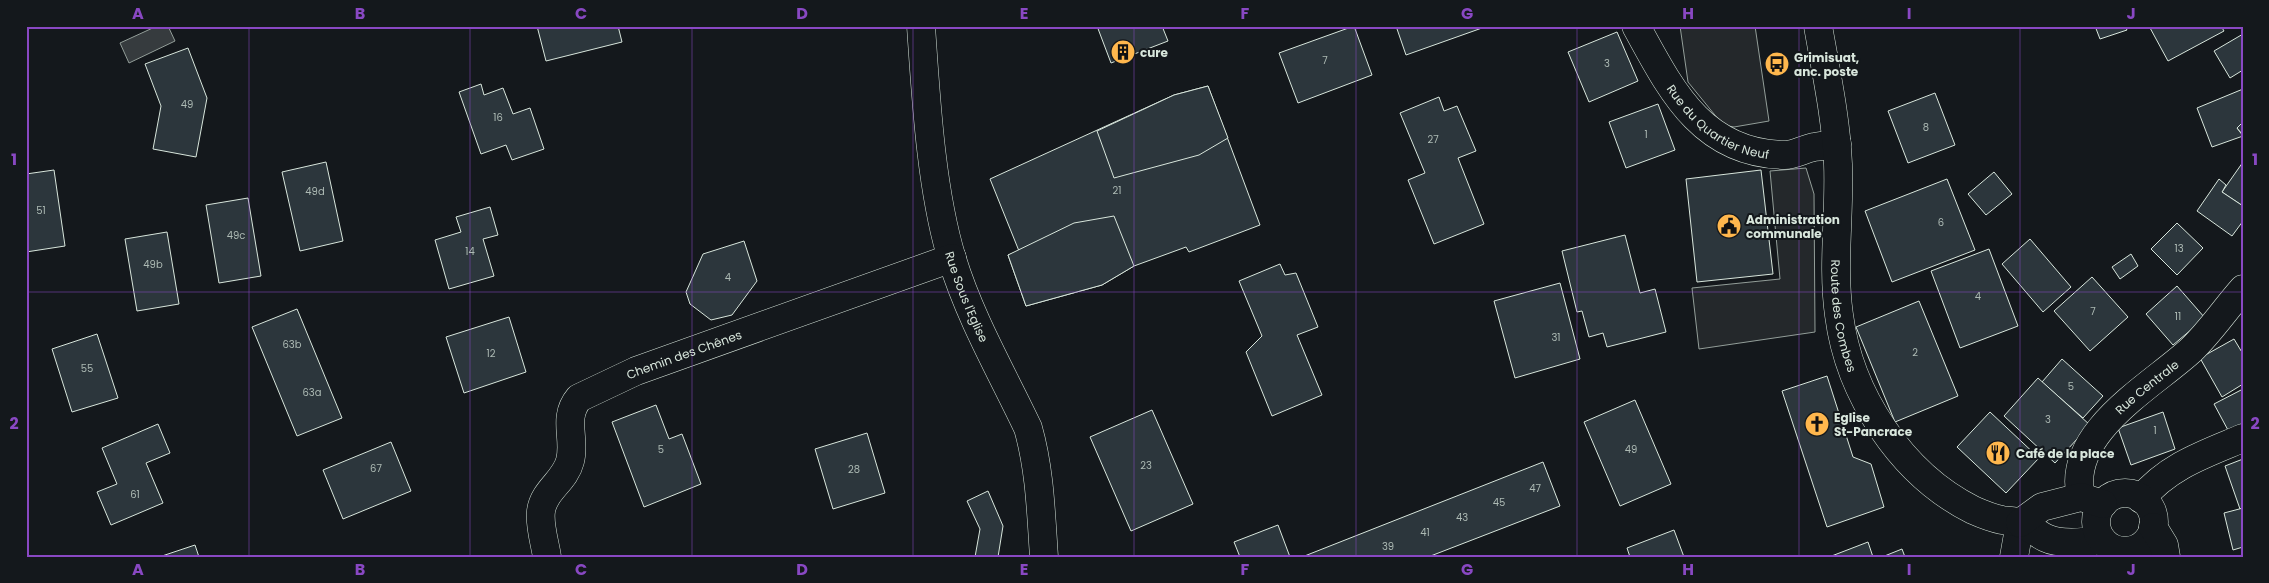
<svg xmlns="http://www.w3.org/2000/svg" width="2269" height="583" font-family="Poppins,sans-serif">
<rect width="100%" height="100%" fill="#14181c"/>
<g fill="#24282b" stroke="#939e99">
<path d="M1680,26H1755L1769,121L1734,127L1723,125L1688,82Z"/>
<path d="M1806,168L1814,194L1815,332L1699,349L1692,288L1780,279L1770,171Z"/>
</g>
<path fill="#363b3e" stroke="#939e99" d="M157,26H168L175,41L129,63L120,43Z"/>
<g fill="#2c363c" stroke="#d8e6dc">
<path d="M537,26H618L622,42L546,61Z"/>
<path d="M1097,26H1162L1168,41L1111,63Z"/>
<path d="M1354,26L1372,75L1298,103L1279,53Z"/>
<path d="M1396,26H1481L1482,28L1406,55Z"/>
<path d="M2095,26H2125L2127,30L2100,39Z"/>
<path d="M2149,26H2221L2224,31L2168,61Z"/>
<path d="M1617,32L1638,81L1589,102L1568,52Z"/>
<path d="M2243,34V70L2230,78L2214,51Z"/>
<path d="M188,48L207,98L196,157L153,149L161,106L145,64Z"/>
<path d="M481,84L484,95L503,88L513,114L530,108L544,149L512,160L506,145L481,154L459,92Z"/>
<path d="M1208,86L1260,225L1189,252L1186,247L1134,266L1102,285L1026,306L1008,255L1019,251L990,179L1174,95Z"/>
<path d="M1208,86L1228,138L1199,155L1114,178L1097,131L1174,95Z"/>
<path d="M2243,89V122L2237,128L2243,136L2212,147L2197,108Z"/>
<path d="M1935,93L1955,145L1908,163L1888,111Z"/>
<path d="M1439,97L1444,111L1457,106L1476,151L1458,158L1484,224L1434,244L1408,180L1425,173L1400,113Z"/>
<path d="M1658,104L1675,150L1626,168L1609,122Z"/>
<path d="M2243,122V135L2237,128Z"/>
<path d="M326,162L343,241L300,251L282,172Z"/>
<path d="M2243,162V206L2222,192Z"/>
<path d="M54,170L65,246L26,252V174Z"/>
<path d="M1761,170L1773,274L1697,282L1686,179Z"/>
<path d="M1994,172L2012,194L1986,215L1968,194Z"/>
<path d="M1947,179L1975,250L1892,282L1865,211Z"/>
<path d="M2219,179L2226,185L2222,192L2243,206V221L2232,236L2197,211Z"/>
<path d="M248,198L261,276L219,283L206,205Z"/>
<path d="M490,207L498,235L483,239L494,276L449,289L435,240L461,232L456,217Z"/>
<path d="M1114,216L1134,266L1102,285L1026,306L1008,255L1074,223Z"/>
<path d="M2177,223L2203,248L2177,275L2151,249Z"/>
<path d="M167,232L179,304L137,311L125,239Z"/>
<path d="M1625,235L1640,293L1655,289L1666,332L1607,347L1603,333L1589,337L1582,311L1577,312L1562,251Z"/>
<path d="M2030,239L2071,287L2043,312L2002,264Z"/>
<path d="M744,241L757,281L732,315L711,320L690,304L686,292L703,254Z"/>
<path d="M1989,249L2018,326L1960,348L1931,271Z"/>
<path d="M2131,254L2138,266L2120,279L2112,267Z"/>
<path d="M1280,264L1285,275L1296,273L1318,327L1297,335L1322,395L1272,416L1246,352L1262,336L1239,281Z"/>
<path d="M2092,277L2128,317L2090,351L2054,311Z"/>
<path d="M1560,283L1580,359L1515,378L1494,301Z"/>
<path d="M2177,286L2205,318L2173,345L2146,314Z"/>
<path d="M1919,301L1958,396L1895,422L1856,327Z"/>
<path d="M297,309L342,418L297,436L252,327Z"/>
<path d="M509,317L526,372L464,393L446,337Z"/>
<path d="M97,334L118,398L72,412L52,349Z"/>
<path d="M2234,339L2243,354V384L2222,397L2200,358Z"/>
<path d="M2062,359L2103,396L2083,418L2042,382Z"/>
<path d="M1827,376L1853,457L1871,464L1884,507L1827,527L1782,391Z"/>
<path d="M2038,378L2090,425L2055,463L2004,416Z"/>
<path d="M2243,389V424L2229,432L2214,404Z"/>
<path d="M1635,400L1671,484L1620,506L1584,422Z"/>
<path d="M656,405L669,439L682,434L701,484L644,507L612,422Z"/>
<path d="M1152,410L1193,504L1131,531L1090,437Z"/>
<path d="M1990,412L2039,458L2006,493L1957,447Z"/>
<path d="M2163,412L2175,449L2131,465L2118,428Z"/>
<path d="M158,424L170,453L146,463L163,503L111,525L97,492L117,484L102,448Z"/>
<path d="M867,433L885,493L833,509L815,449Z"/>
<path d="M391,442L411,491L343,519L323,470Z"/>
<path d="M2243,459V508L2240,509L2225,466Z"/>
<path d="M1543,462L1560,506L1428,557H1302Z"/>
<path d="M988,491L1003,526L998,557H975L980,529L967,501Z"/>
<path d="M2243,508V547L2233,550L2224,513Z"/>
<path d="M1278,525L1290,557H1240L1234,542Z"/>
<path d="M1674,530L1684,557H1630L1627,548Z"/>
<path d="M1868,542L1873,557H1829Z"/>
<path d="M195,545L199,557H159Z"/>
<path d="M1902,549L1905,557H1882Z"/>
</g>
<g fill="none" stroke-linecap="round" stroke-linejoin="round">
<defs>
<g id="minor">
<path id="s1" d="M921,26C926,99 931,190 952,259C970,318 1002,373 1028,428C1040,470 1041,514 1044,557"/>
<path id="s2" d="M1636,26C1671,90 1702,154 1785,155C1794,155 1804,149 1814,147C1821,146 1829,145 1837,144"/>
<path id="s3" d="M2081,497C2065,433 2152,386 2191,350C2210,332 2226,308 2243,289"/>
<path d="M2141,499C2168,466 2205,454 2243,438"/>
<path id="s4" d="M547,557C545,543 539,525 541,511C544,490 565,481 570,461C576,439 562,418 579,398L636,371L952,258"/>
<path d="M2014,557L2020,523"/>
</g>
<g id="tertiary">
<path id="s5" d="M1818,26C1826,72 1836,118 1838,164C1840,214 1832,266 1839,315C1849,394 1901,474 1973,510C1982,514 1992,518 2002,520C2008,521 2015,521 2020,523C2029,527 2038,534 2046,538C2060,545 2087,542 2102,540"/>
<circle cx="2125" cy="522" r="29"/>
<path d="M2020,523L2042,507L2081,497L2103,504"/>
<path d="M2153,527L2164,545L2166,557"/>
</g>
</defs>
<use href="#minor" stroke="#d8e6dc" stroke-width="29"/>
<use href="#tertiary" stroke="#d8e6dc" stroke-width="29"/>
<use href="#minor" stroke="#14181c" stroke-width="28"/>
<use href="#tertiary" stroke="#14181c" stroke-width="28"/>
</g>
<path fill="none" stroke="#8948c3" stroke-width="1" stroke-opacity="0.55" d="M249,26V557M470,26V557M692,26V557M913,26V557M1134,26V557M1356,26V557M1577,26V557M1799,26V557M2020,26V557M26,292H2243"/>
<defs>
<symbol id="building-disc" viewBox="-11 -11 22 22"><circle r="9.5" fill="#ffb74d" stroke="#14181c"/><path d="M-4-6H4V6H1V3H-1V6H-4ZM-2.5-4.3h1.7v1.8h-1.7ZM.8-4.3h1.7v1.8H.8ZM-2.5-1h1.7V.8h-1.7ZM.8-1h1.7V.8H.8Z" fill="#111"/></symbol>
<symbol id="bus-disc" viewBox="-11 -11 22 22"><circle r="9.5" fill="#ffb74d" stroke="#14181c"/><path d="M-5-6H5V4H4V6H2V4H-2V6H-4V4H-5ZM-3.5-4V0h7V-4ZM-3.5 1.2v1.5H-2V1.2ZM2 1.2v1.5H3.5V1.2Z" fill="#111"/></symbol>
<symbol id="civic-disc" viewBox="-11 -11 22 22"><circle r="9.5" fill="#ffb74d" stroke="#14181c"/><path d="M-.6-6.5H3V-4.5H.6V-3L4-1V1h2V6H-6V1h2V-1L-.6-3ZM-1.2 2.5V6h2.4V2.5Z" fill="#111"/></symbol>
<symbol id="church-disc" viewBox="-11 -11 22 22"><circle r="9.5" fill="#ffb74d" stroke="#14181c"/><path d="M-1.2-6h2.4v3.5h3.3v2.4h-3.3V6h-2.4V-.1h-3.3v-2.4h3.3Z" fill="#111"/></symbol>
<symbol id="restaurant-disc" viewBox="-11 -11 22 22"><circle r="9.5" fill="#ffb74d" stroke="#14181c"/><path d="M-5-6h1v4h1v-4h1v4h1v-4h1v5L-1.5 .5V6h-2V.5L-5-1ZM5-6V6H3V1.5H1.5Q1.5-4 5-6Z" fill="#111"/></symbol>
</defs>
<g fill-rule="evenodd">
<use href="#building-disc" x="1109" y="38" width="28" height="28"/>
<use href="#bus-disc" x="1763" y="50" width="28" height="28"/>
<use href="#civic-disc" x="1715" y="212" width="28" height="28"/>
<use href="#church-disc" x="1803" y="410" width="28" height="28"/>
<use href="#restaurant-disc" x="1984" y="439" width="28" height="28"/>
</g>
<g text-anchor="middle" dominant-baseline="central" stroke-width="4" stroke-linejoin="round" paint-order="stroke">
<g font-size="10" fill="#adbab4">
<text x="1325" y="60">7</text>
<text x="1607" y="63">3</text>
<text x="187" y="104">49</text>
<text x="498" y="117">16</text>
<text x="1926" y="127">8</text>
<text x="1646" y="134">1</text>
<text x="1433" y="139">27</text>
<text x="1117" y="190">21</text>
<text x="315" y="191">49d</text>
<text x="41" y="210">51</text>
<text x="1941" y="222">6</text>
<text x="236" y="235">49c</text>
<text x="2179" y="248">13</text>
<text x="470" y="251">14</text>
<text x="153" y="264">49b</text>
<text x="728" y="277">4</text>
<text x="1978" y="296">4</text>
<text x="2093" y="311">7</text>
<text x="2178" y="316">11</text>
<text x="1556" y="337">31</text>
<text x="292" y="344">63b</text>
<text x="1915" y="352">2</text>
<text x="491" y="353">12</text>
<text x="87" y="368">55</text>
<text x="2071" y="386">5</text>
<text x="312" y="392">63a</text>
<text x="2048" y="419">3</text>
<text x="2155" y="430">1</text>
<text x="661" y="449">5</text>
<text x="1631" y="449">49</text>
<text x="1146" y="465">23</text>
<text x="376" y="468">67</text>
<text x="854" y="469">28</text>
<text x="1535" y="488">47</text>
<text x="135" y="494">61</text>
<text x="1499" y="502">45</text>
<text x="1462" y="517">43</text>
<text x="1425" y="532">41</text>
<text x="1388" y="546">39</text>
</g>
<g font-size="12" font-weight="bold" fill="#d8e6dc" stroke="#14181c" text-anchor="start">
<text x="1140" y="52">cure</text>
<text x="1794" y="57">Grimisuat,<tspan x="1794" dy="14">anc. poste</tspan></text>
<text x="1746" y="219">Administration<tspan x="1746" dy="14">communale</tspan></text>
<text x="1834" y="417">Eglise<tspan x="1834" dy="14">St-Pancrace</tspan></text>
<text x="2016" y="453">Café de la place</text>
</g>
<g font-size="12" fill="#d8e6dc" stroke="#14181c">
<text stroke="none"><textPath href="#s2" startOffset="131">Rue du Quartier Neuf</textPath></text>
<text stroke="none"><textPath href="#s1" startOffset="276">Rue Sous l'Eglise</textPath></text>
<text stroke="none"><textPath href="#s5" startOffset="292">Route des Combes</textPath></text>
<text stroke="none"><textPath href="#s4" startOffset="284">Chemin des Chênes</textPath></text>
<text stroke="none"><textPath href="#s3" startOffset="136">Rue Centrale</textPath></text>
</g>
</g>
<rect width="2269" height="583" fill="none" stroke="#14181c" stroke-width="55"/>
<rect x="28" y="28" width="2214" height="528" fill="none" stroke="#8948c3" stroke-width="2"/>
<g font-size="16" text-anchor="middle" font-weight="bold" fill="#8948c3">
<text x="138" y="19">A</text>
<text x="360" y="19">B</text>
<text x="581" y="19">C</text>
<text x="802" y="19">D</text>
<text x="1024" y="19">E</text>
<text x="1245" y="19">F</text>
<text x="1467" y="19">G</text>
<text x="1688" y="19">H</text>
<text x="1909" y="19">I</text>
<text x="2131" y="19">J</text>
<text x="14" y="165">1</text>
<text x="2255" y="165">1</text>
<text x="14" y="429">2</text>
<text x="2255" y="429">2</text>
<text x="138" y="575">A</text>
<text x="360" y="575">B</text>
<text x="581" y="575">C</text>
<text x="802" y="575">D</text>
<text x="1024" y="575">E</text>
<text x="1245" y="575">F</text>
<text x="1467" y="575">G</text>
<text x="1688" y="575">H</text>
<text x="1909" y="575">I</text>
<text x="2131" y="575">J</text>
</g>
</svg>
